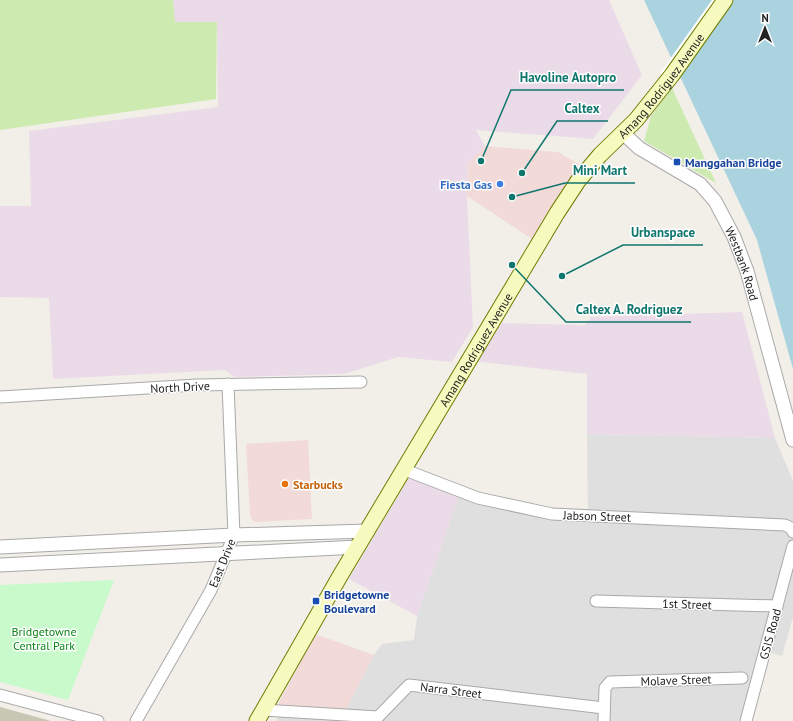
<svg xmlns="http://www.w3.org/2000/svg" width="793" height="721" font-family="'PT Sans',sans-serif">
<rect width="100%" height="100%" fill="#f2efe9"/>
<path fill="#e0dfdf" d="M587,434L775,438L793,481V617L782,656L762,650L742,721H276L278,716L277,706L346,709L374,655L382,644L414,640L417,616L459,496L588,520Z"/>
<g fill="#f2dad9">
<path d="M485,146L558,152L582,166L535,241L467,196L468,163Z"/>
<path d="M308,440L312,519L255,522L252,520L250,515L246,444Z"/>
<path d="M315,634L374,655L346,709L277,706Z"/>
</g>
<g fill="#ebdbe8">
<path d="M173,0H609L642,75L593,139L476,130L485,146L468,163L467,196L473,327L452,362L398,357L344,374L234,377L225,370L53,379L49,298L0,297V206H31L29,131L218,107L217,23L174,22Z"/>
<path d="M742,312L775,438L587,434V374L473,361L502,323L585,325L591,317Z"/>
<path d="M410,476L459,496L417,616L349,579Z"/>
</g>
<path fill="#c7c7b4" d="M0,707L51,721H0Z"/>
<g fill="#cdebb0">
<path d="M0,0H173L175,22H217L216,99L0,130Z"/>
<path d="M672,88L716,183L644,141L651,116Z"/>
</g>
<path fill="#c8facc" d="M114,580L68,700L0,682V585Z"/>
<path fill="#aad3df" d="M644,0H793V369L757,240Z"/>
<path fill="#fff" d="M712,0H734L675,84L660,73Z"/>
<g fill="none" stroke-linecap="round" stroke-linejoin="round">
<defs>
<g id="minor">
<path d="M0,397L197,385L361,382"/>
<path d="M405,470L478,498L552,514L785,525L791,528L793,532"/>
<path d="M596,601L777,606"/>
<path d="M0,695L98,721"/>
<path d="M263,710L378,717L409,685L604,708"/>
<path d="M136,721L211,590L234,535L228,384"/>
<path d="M604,721L605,688L610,682L742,678"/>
<path d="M746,721L793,546"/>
</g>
<g id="tertiary">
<path id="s1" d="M623,133L639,148L700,184L715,201L734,237L747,271L793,440"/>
<path d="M0,547L234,535L368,531"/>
<path d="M0,565L358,547"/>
</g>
<g id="secondary">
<path id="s2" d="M257,721L340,576L557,213L578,181L600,155L636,120L672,75L725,0"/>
</g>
</defs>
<use href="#minor" stroke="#a9a9a9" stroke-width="13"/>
<use href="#tertiary" stroke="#a9a9a9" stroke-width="15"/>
<use href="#secondary" stroke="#707d05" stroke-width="17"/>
<use href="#minor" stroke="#fff" stroke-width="11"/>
<use href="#tertiary" stroke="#fff" stroke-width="13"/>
<use href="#secondary" stroke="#f7fabf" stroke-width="15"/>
</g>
<g fill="#1a4fb4" stroke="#fff" stroke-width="1.5">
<rect x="673" y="158" width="8" height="8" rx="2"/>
<rect x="312" y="597" width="8" height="8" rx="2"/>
</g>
<circle fill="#3f7fe0" stroke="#fff" stroke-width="1.5" cx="500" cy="184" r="4"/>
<circle fill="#e8710a" stroke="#fff" stroke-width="1.5" cx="285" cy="484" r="4"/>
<g text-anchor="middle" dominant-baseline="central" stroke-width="3" stroke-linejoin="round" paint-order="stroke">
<g font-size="12" fill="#222" stroke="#fff">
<text stroke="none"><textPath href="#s2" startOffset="755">Amang Rodriguez Avenue</textPath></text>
<text stroke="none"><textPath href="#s1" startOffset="184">Westbank Road</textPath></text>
<text stroke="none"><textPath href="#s2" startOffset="431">Amang Rodriguez Avenue</textPath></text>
<text transform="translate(180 387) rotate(-3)">North Drive</text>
<text transform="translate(597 516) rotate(2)">Jabson Street</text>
<text transform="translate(222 563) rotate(-68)">East Drive</text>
<text transform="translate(687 604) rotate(2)">1st Street</text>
<text transform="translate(770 634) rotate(-75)">GSIS Road</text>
<text transform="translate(676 680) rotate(-2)">Molave Street</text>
<text transform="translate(451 690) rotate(7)">Narra Street</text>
</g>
<g font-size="12" font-weight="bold" fill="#164399" stroke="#fff" text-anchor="start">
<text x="685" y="162">Manggahan Bridge</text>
<text x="324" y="594">Bridgetowne<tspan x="324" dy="14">Boulevard</tspan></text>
</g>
<g font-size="12" font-weight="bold" fill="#366cbe" stroke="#fff" text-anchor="end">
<text x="492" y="184">Fiesta Gas</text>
</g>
<g font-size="12" font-weight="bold" fill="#c56008" stroke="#fff" text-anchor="start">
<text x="293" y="484">Starbucks</text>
</g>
<g font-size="12" fill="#0c8416" stroke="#fff">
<text x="44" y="631">Bridgetowne<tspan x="44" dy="14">Central Park</tspan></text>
</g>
</g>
<path fill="none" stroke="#0f766e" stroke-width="1.5" d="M481 161L511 90H624M522 173L557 121H608M512 197L565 183H635M562 276L623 245H703M512 265L566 322H691"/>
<g fill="#0f766e" stroke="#fff" stroke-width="1.5">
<circle cx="481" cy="161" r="4"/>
<circle cx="522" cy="173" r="4"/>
<circle cx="512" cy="197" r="4"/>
<circle cx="562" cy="276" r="4"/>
<circle cx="512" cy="265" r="4"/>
</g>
<g font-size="13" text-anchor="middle" font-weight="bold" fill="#0f766e" stroke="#fff" stroke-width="3" stroke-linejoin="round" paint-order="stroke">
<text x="568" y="82">Havoline Autopro</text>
<text x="582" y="113">Caltex</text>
<text x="600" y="175">Mini Mart</text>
<text x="663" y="237">Urbanspace</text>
<text x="629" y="314">Caltex A. Rodriguez</text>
</g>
<g transform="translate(765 28)" stroke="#ffffff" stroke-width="3" paint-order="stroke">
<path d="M0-3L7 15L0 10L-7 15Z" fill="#222222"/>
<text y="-6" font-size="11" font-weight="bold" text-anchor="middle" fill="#222222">N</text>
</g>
</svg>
